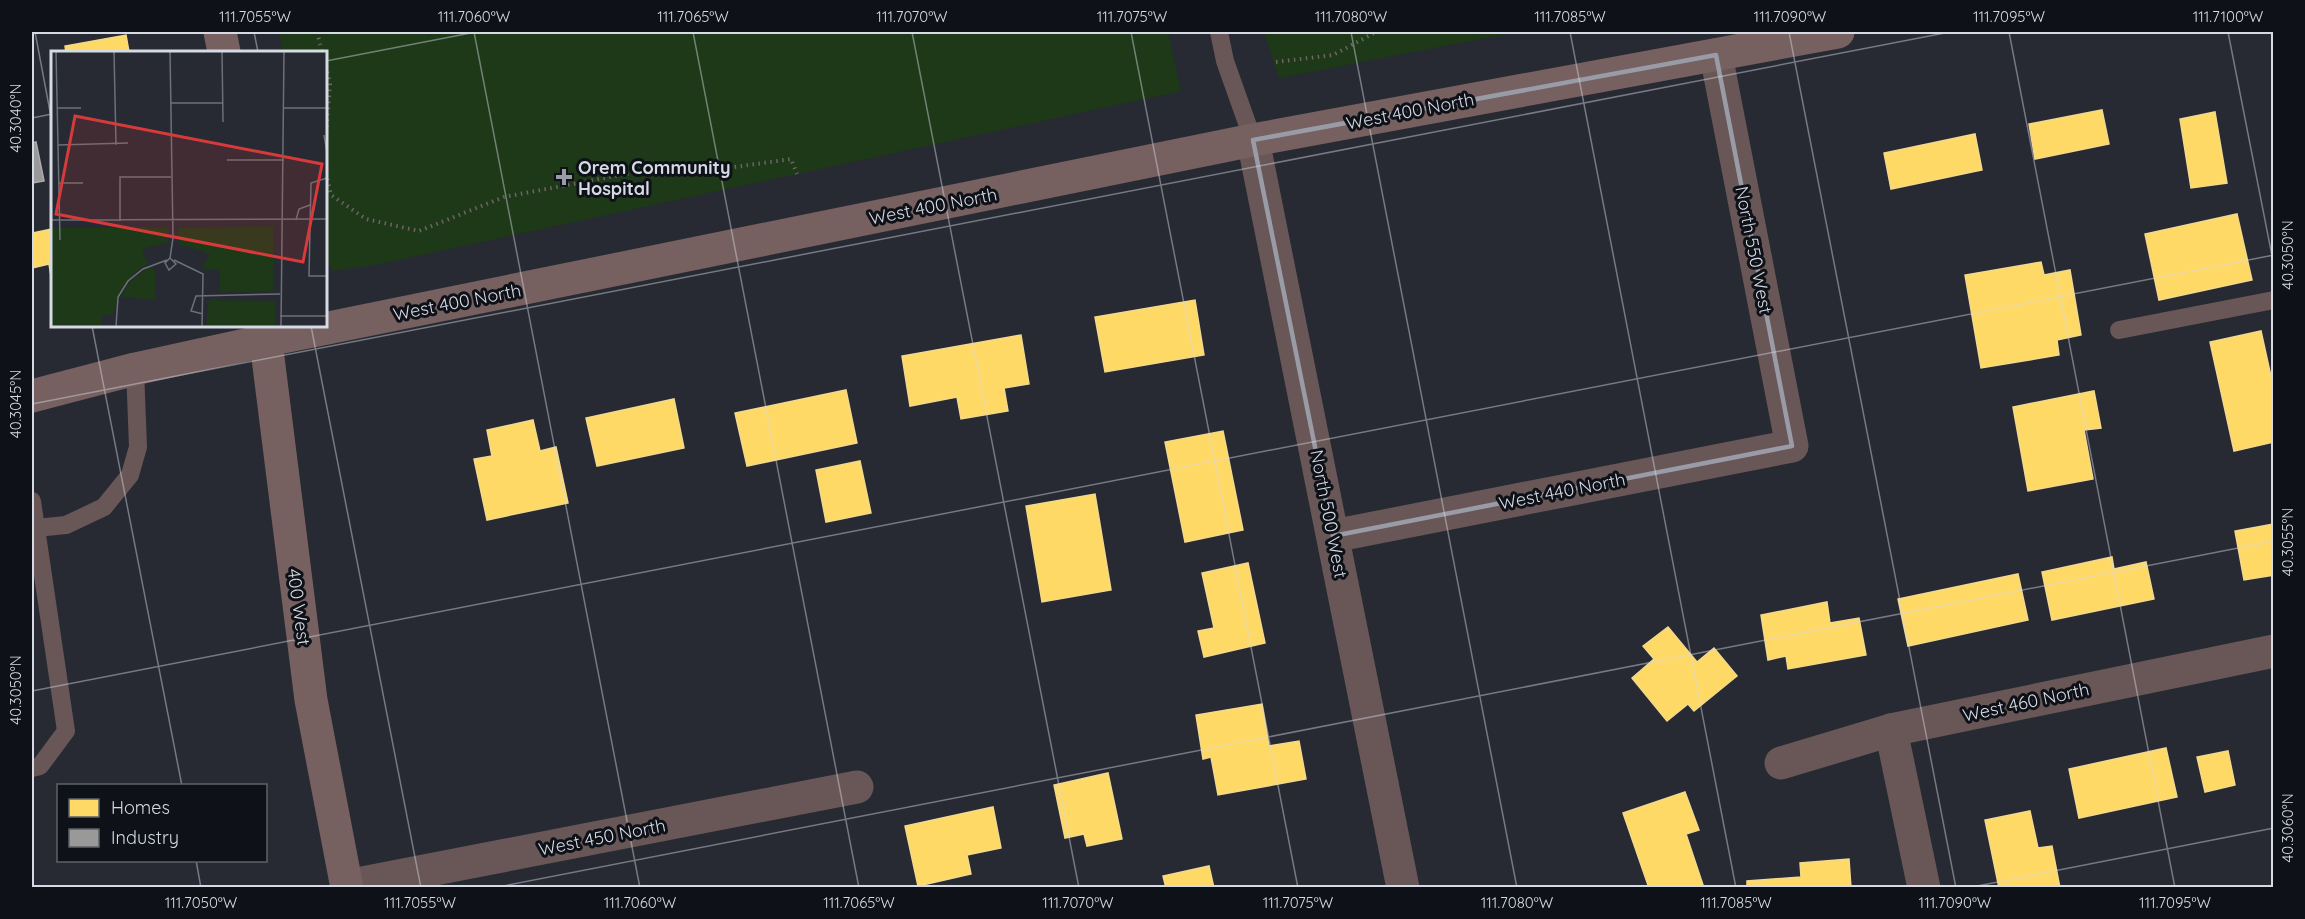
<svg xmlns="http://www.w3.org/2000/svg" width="2305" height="919" font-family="Quicksand,sans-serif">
<rect width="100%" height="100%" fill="#272a32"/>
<g fill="#1d3918">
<path d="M279,32H1168L1181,91L380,264L333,271L326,259V52H283Z"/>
<path d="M1264,32H1517L1279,78Z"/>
</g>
<g fill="#ffd966" stroke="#f3d98c" stroke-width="1.5">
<path d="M126,35L129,52H66L65,46Z"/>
<path d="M2102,110L2109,144L2035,159L2029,124Z"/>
<path d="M2215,112L2227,183L2191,188L2180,119Z"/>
<path d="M1975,134L1982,170L1891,189L1884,153Z"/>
<path d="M2237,214L2252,280L2159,300L2145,234Z"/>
<path d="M52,229V283L49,264L32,268V233Z"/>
<path d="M2041,262L2044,275L2070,270L2081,335L2057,340L2059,355L1981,368L1965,275Z"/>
<path d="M1195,300L1204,355L1105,372L1095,317Z"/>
<path d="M2261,331L2274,390V442L2234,451L2210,342Z"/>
<path d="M1021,335L1029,384L1004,388L1008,411L961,419L957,397L910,406L902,356Z"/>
<path d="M846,390L857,443L747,466L735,413Z"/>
<path d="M2094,391L2101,428L2084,430L2093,479L2028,491L2013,407Z"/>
<path d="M674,399L684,448L597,466L586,418Z"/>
<path d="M533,420L540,451L556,447L568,503L487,520L474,459L492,456L487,430Z"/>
<path d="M1223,431L1243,530L1185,542L1165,442Z"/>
<path d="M860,461L871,513L826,522L816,470Z"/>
<path d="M1095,494L1111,590L1042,602L1026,506Z"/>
<path d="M2274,524V575L2244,580L2235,531Z"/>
<path d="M2112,557L2114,569L2146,562L2154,599L2052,620L2042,572Z"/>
<path d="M1248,563L1265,643L1204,657L1198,631L1214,628L1202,573Z"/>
<path d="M2018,574L2028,620L1908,646L1898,599Z"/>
<path d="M1827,602L1830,623L1859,618L1866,655L1788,669L1786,656L1768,660L1761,615Z"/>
<path d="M1668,627L1697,662L1714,648L1737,676L1694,711L1688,704L1667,721L1632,678L1654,659L1643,646Z"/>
<path d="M1262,704L1269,746L1299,741L1306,779L1218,795L1211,757L1203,759L1196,715Z"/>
<path d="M2166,748L2177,797L2079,818L2069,769Z"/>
<path d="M2228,751L2235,785L2205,792L2197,757Z"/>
<path d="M1108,773L1122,839L1087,846L1084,834L1065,838L1054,785Z"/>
<path d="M1685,792L1699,830L1686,834L1704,888H1649L1623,813Z"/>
<path d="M993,807L1001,848L967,855L971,874L918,886L905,826Z"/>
<path d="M2030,811L2038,848L2052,846L2060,888H1999L1985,820Z"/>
<path d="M1849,859L1851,888H1747V881L1801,877L1800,863Z"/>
<path d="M1209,866L1214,888H1166L1163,876Z"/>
</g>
<path fill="#999" stroke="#abacb0" stroke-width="1.5" d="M36,142L44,181L32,183V143Z"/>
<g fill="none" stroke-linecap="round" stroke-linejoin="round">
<g stroke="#6e6466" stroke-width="4" stroke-dasharray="1.5 4.5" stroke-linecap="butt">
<path d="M317,32L322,52"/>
<path d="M1276,62L1333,55L1376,32"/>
<path d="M326,66L330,84L326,136"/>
<path d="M326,173L331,195L366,219L419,231L504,197L631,173L728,168L791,159L797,174"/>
</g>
<g stroke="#685756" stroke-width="18">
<path d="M1219,32L1225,61L1253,140"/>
<path d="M2119,330L2274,300"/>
<path d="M32,501L66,731L40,766L32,768"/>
<path d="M36,528L66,525L104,507L130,475L138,447L135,369"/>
</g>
<g stroke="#685756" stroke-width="33">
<path d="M1253,140L1403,888"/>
<path d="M1333,536L1792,446L1716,55"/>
<path d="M1891,730L1924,888"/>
<path d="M1781,763L1891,730L2274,651"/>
<path d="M347,886L857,787"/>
</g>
<g stroke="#766060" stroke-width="33">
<path d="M220,32L224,52"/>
<path d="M264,326L311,700L347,888"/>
<path d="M32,396L135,369L264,341L1253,140L1838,32"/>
</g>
</g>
<path fill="none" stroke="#999ca6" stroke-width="4.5" stroke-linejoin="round" d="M1716,55L1792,446L1333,536L1253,140Z"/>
<path fill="none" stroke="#d6dae4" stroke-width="1.5" stroke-opacity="0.45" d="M35,32L52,122M254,32L258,52M474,32L640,888M693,32L859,888M912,32L1079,888M1131,32L1298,888M1351,32L1517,888M1570,32L1736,888M1789,32L1956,888M2009,32L2175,888M2228,32L2274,266M326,61L476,32M32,118L52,114M92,326L182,786M311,326L421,888M32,404L1950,32M32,691L2274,255M196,860L201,888M493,888L2274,541M1967,888L2274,828"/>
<path fill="#999ca6" stroke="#0e1117" stroke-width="2" d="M561 168h6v6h6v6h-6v6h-6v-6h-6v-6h6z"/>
<g text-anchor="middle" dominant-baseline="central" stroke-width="6" stroke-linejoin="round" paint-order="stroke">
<g font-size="18" fill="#d6dae4" stroke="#0e1117">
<text transform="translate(1410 111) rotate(-11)">West 400 North</text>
<text transform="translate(933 206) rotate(-11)">West 400 North</text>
<text transform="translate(1754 250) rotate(79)">North 550 West</text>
<text transform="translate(457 302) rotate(-11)">West 400 North</text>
<text transform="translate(1562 491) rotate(-11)">West 440 North</text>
<text transform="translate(1329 514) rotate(79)">North 500 West</text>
<text transform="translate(299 607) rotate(82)">400 West</text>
<text transform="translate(2026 702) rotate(-12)">West 460 North</text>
<text transform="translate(602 837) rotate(-11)">West 450 North</text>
</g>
<g font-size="18" font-weight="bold" fill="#d6dae4" stroke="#0e1117" text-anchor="start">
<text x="578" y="167">Orem Community<tspan x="578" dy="21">Hospital</tspan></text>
</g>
</g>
<g transform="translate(51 51)">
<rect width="276" height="276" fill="#272a32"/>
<path d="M222,175L223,240L169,241V219L151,218L159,203L128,193L127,177ZM117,176V191L91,198L97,213L86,220L67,245L62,263L51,264V276H0V177ZM98,216L104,219L105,249L70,246L79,231ZM158,249L224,250V276H155Z" fill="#1d3918"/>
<path fill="none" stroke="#6d7079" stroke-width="1.5" d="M5,0L9,189M63,0L65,94M119,0L122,187L119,207L114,212L118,219L125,213L119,207M171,0L172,71M120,52H171M6,57H30M233,57H276M273,84L276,102M7,94L77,92M176,109H233M276,127L260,132L258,225H276M8,132H32M0,169L276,168M245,169L248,158L259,154M69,170V126H120M123,209L152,223L151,276M152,263L140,260L145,245L229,243M229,265H276M65,276L67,246L77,230L92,218L116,209M230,276L233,0"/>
<path fill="#d63a3b" fill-opacity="0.15" stroke="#d63a3b" stroke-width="3" d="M24,65L271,113L252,211L5,163Z"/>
<rect width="276" height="276" fill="none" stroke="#d6dae4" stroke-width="3"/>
</g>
<rect width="2305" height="919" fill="none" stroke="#0e1117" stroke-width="66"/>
<rect x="57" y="784" width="210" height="78" fill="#0e1117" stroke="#5e6169" stroke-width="1.5"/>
<rect x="69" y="799" width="30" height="18" fill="#ffd966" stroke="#5e6169" stroke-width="1.5"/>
<text x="111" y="814" font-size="18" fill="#d6dae4">Homes</text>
<rect x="69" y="829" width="30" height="18" fill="#999999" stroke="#5e6169" stroke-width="1.5"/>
<text x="111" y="844" font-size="18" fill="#d6dae4">Industry</text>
<rect x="33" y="33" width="2239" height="853" fill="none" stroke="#d6dae4" stroke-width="2"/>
<g font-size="15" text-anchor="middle" fill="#d6dae4">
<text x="255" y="22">111.7055°W</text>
<text x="474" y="22">111.7060°W</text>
<text x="693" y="22">111.7065°W</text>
<text x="912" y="22">111.7070°W</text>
<text x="1132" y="22">111.7075°W</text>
<text x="1351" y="22">111.7080°W</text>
<text x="1570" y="22">111.7085°W</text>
<text x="1790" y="22">111.7090°W</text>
<text x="2009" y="22">111.7095°W</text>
<text x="2228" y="22">111.7100°W</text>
<text transform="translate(16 118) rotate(-90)" y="5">40.3040°N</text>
<text transform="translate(2288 255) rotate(-90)" y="5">40.3050°N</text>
<text transform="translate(16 404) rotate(-90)" y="5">40.3045°N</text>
<text transform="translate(2288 542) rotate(-90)" y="5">40.3055°N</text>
<text transform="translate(16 690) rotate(-90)" y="5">40.3050°N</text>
<text transform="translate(2288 828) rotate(-90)" y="5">40.3060°N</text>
<text x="201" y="908">111.7050°W</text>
<text x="420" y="908">111.7055°W</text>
<text x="640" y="908">111.7060°W</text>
<text x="859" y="908">111.7065°W</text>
<text x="1078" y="908">111.7070°W</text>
<text x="1298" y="908">111.7075°W</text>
<text x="1517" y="908">111.7080°W</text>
<text x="1736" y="908">111.7085°W</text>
<text x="1955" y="908">111.7090°W</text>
<text x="2175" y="908">111.7095°W</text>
</g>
</svg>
